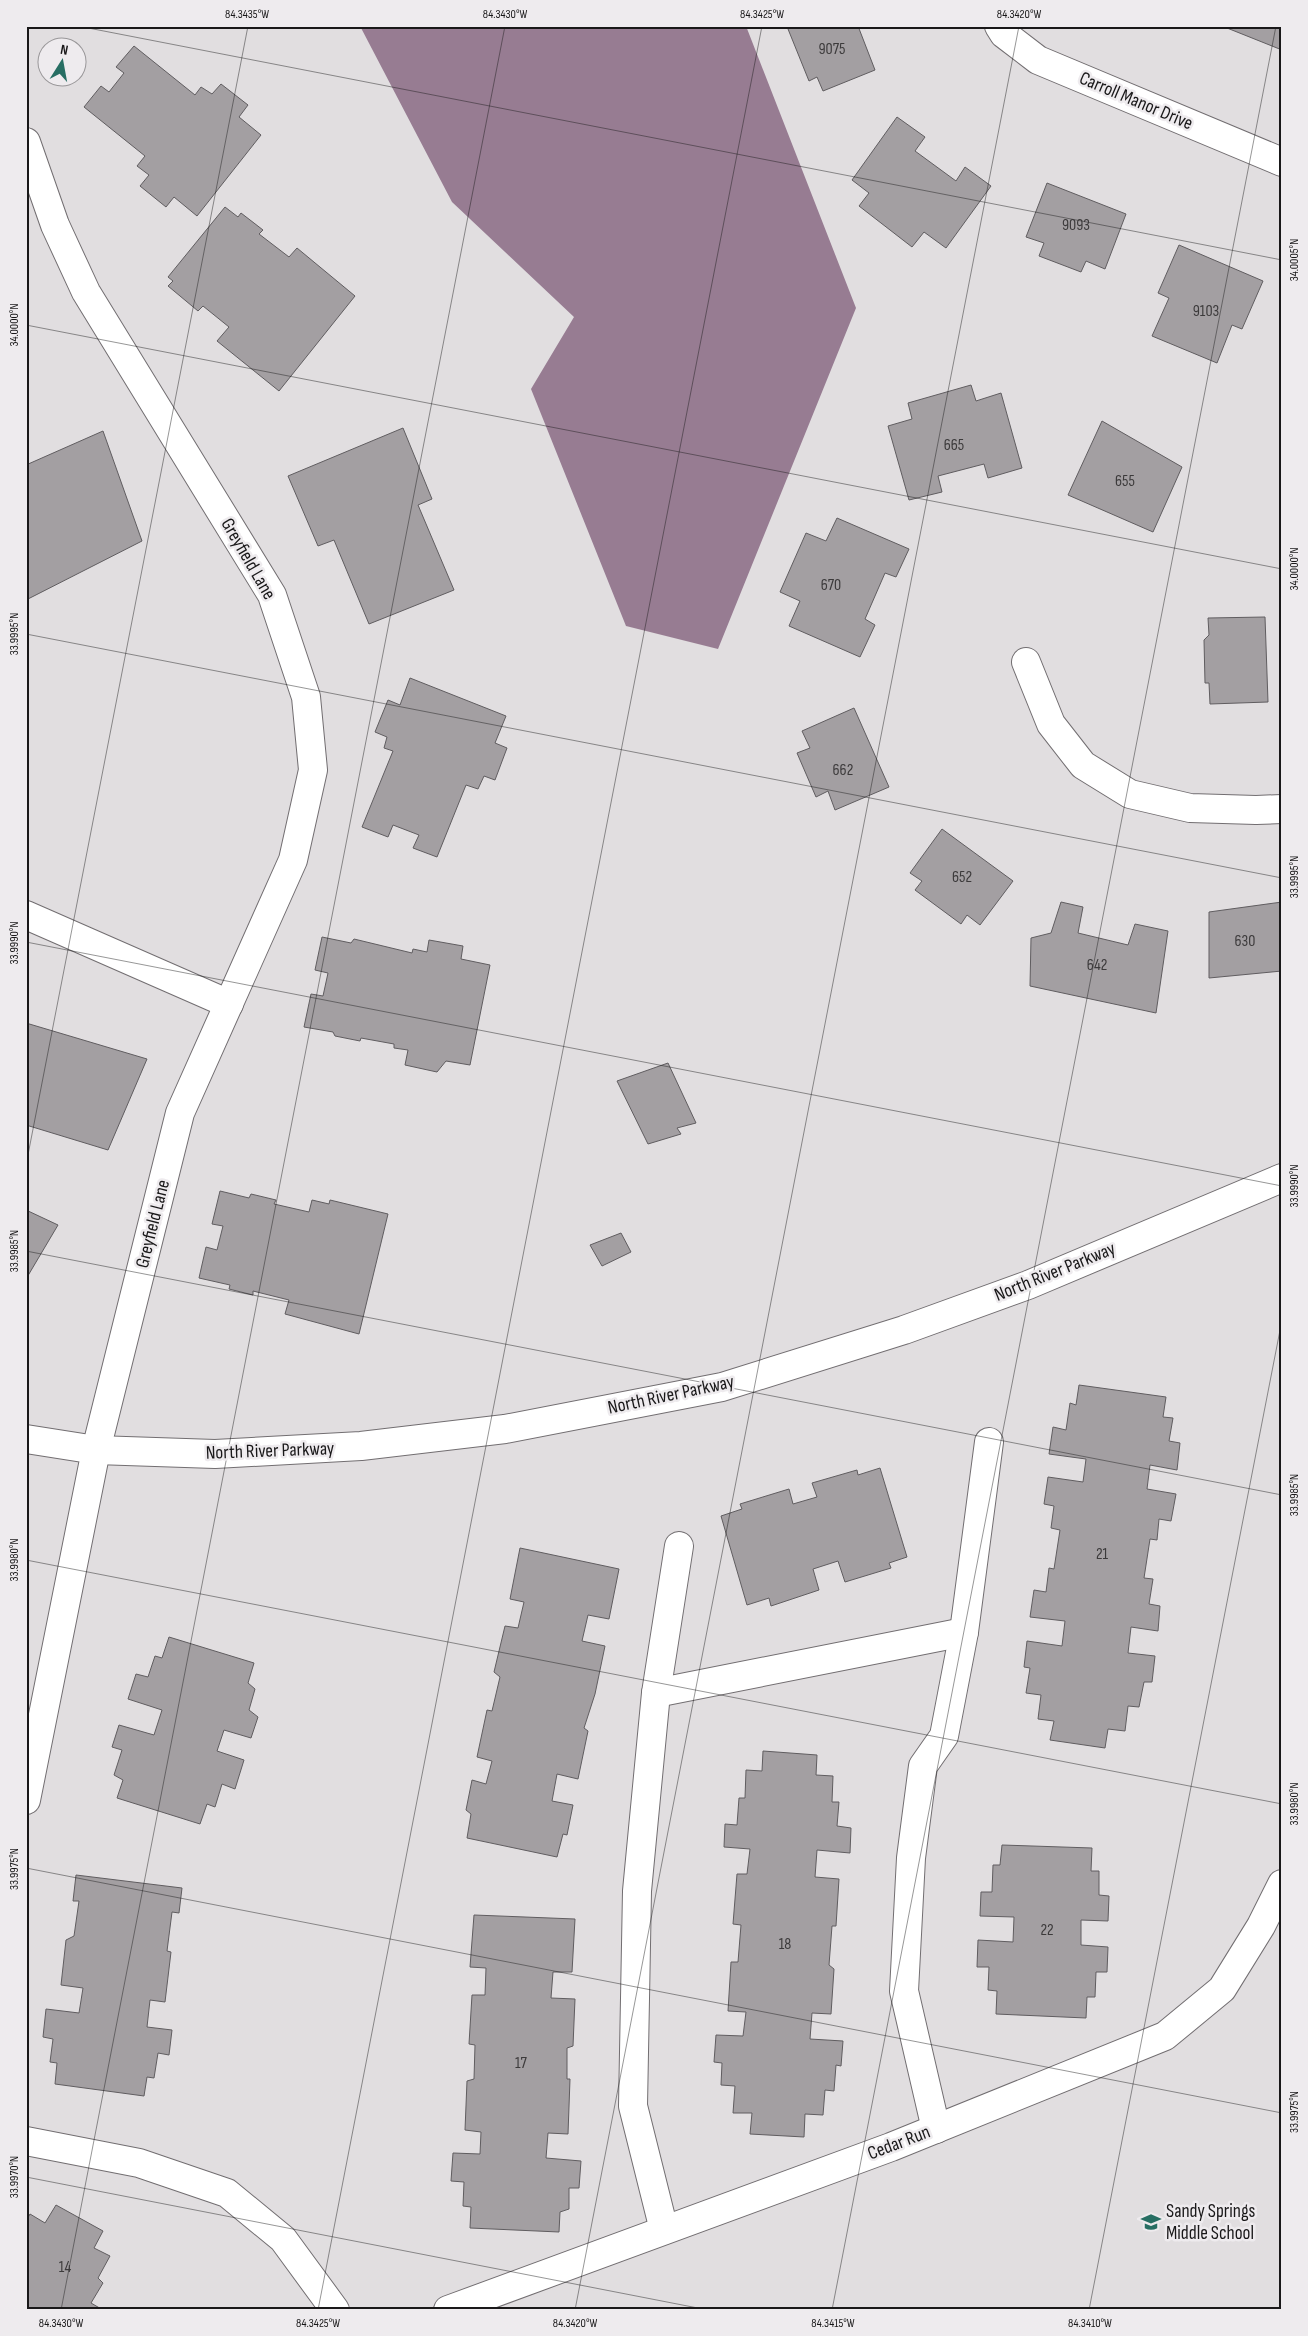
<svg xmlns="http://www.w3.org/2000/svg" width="1308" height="2336" font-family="'Sofia Sans Condensed',sans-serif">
<rect width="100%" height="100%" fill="#e1dee0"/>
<path fill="#977c92" d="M360,26H746L856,308L718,649L626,626L531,389L574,317L452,202Z"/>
<g fill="#a39fa2" stroke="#605d60">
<path d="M794,26H858L875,70L823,91L817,77L809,81L788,29Z"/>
<path d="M1222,26H1282V50Z"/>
<path d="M134,46L195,95L201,87L212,94L221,84L248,105L239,117L261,135L197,216L174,197L166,207L140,186L149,175L137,166L145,156L84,107L101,86L109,92L124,73L116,67Z"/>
<path d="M897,117L925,137L915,151L956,181L965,167L991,186L946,248L924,232L912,247L859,206L869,193L852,180Z"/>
<path d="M1047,183L1126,214L1105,269L1086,261L1081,272L1039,256L1044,243L1026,237Z"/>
<path d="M225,207L238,217L241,213L263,230L259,234L289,257L297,248L355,296L279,391L217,341L229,327L203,306L198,311L168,286L173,281L168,277Z"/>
<path d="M1179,245L1263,281L1242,329L1232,325L1217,363L1152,336L1169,298L1158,293Z"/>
<path d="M971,385L976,401L1001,393L1022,468L988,478L984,464L938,476L942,492L909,500L888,426L912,419L908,403Z"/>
<path d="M1102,421L1182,467L1153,532L1068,495Z"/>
<path d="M403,428L432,499L418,505L454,590L369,624L334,540L318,546L288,476Z"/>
<path d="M103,431L142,541L26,600V465Z"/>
<path d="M837,518L909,549L896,577L885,573L865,619L875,625L860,657L789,626L800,601L780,592L806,533L826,541Z"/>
<path d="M1265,617L1268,702L1210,704L1209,683H1205L1204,640L1209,635L1208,618Z"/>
<path d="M410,678L506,716L495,743L507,748L495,780L484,776L478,789L466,785L437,857L413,848L419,835L393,825L388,837L362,827L393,751L384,748L387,737L375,732L388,700L400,705Z"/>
<path d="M854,708L889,787L835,810L828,791L816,797L797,753L810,748L802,731Z"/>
<path d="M942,829L1013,881L980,925L967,915L961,924L915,890L922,881L910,873Z"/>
<path d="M1061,902L1083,907L1078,933L1128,945L1135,924L1168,931L1156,1013L1030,986L1031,938L1051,933Z"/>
<path d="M1282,902V971L1209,978V912Z"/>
<path d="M322,937L351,943L354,939L412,953L413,949L427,952L429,940L463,946L461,959L490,965L470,1065L446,1061L437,1072L405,1065L408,1050L394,1048V1044L361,1038L360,1041L335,1036L333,1032L304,1027L311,994L323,996L328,973L315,970Z"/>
<path d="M26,1023L147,1059L108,1150L26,1125Z"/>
<path d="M668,1063L696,1123L677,1128L681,1134L648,1144L617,1081Z"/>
<path d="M220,1191L249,1198L251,1194L276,1200L274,1204L309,1212L312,1200L329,1204L330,1200L388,1214L359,1334L285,1314L289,1300L253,1291V1295L229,1289L230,1285L199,1278L206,1247L217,1250L223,1226L212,1224Z"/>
<path d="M26,1210L58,1225L26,1279Z"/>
<path d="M621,1233L631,1252L602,1266L590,1245Z"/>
<path d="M1079,1385L1166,1397L1163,1417L1173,1418L1169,1441L1180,1443L1177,1470L1150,1465L1147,1489L1176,1494L1171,1521L1159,1519L1157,1540L1150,1539L1144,1578L1153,1579L1149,1604L1160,1606L1158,1631L1131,1627L1128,1653L1155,1656L1152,1682H1144L1139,1707L1128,1706L1125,1731L1108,1729L1105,1748L1050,1740L1054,1721L1038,1719L1041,1695L1026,1693L1030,1668L1024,1667L1027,1641L1062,1646L1065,1621L1030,1617L1034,1590L1046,1592L1049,1568L1054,1569L1060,1530L1051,1528L1054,1506L1044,1504L1048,1477L1083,1482L1086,1459L1049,1454L1053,1427L1066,1430L1070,1403L1076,1405Z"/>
<path d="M880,1468L907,1557L889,1563L891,1568L845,1582L838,1561L813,1569L819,1590L771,1606L769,1598L747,1605L721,1516L742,1509L740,1504L789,1489L793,1504L817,1497L812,1483L857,1470L858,1475Z"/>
<path d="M520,1548L619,1569L609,1619L588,1615L582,1641L605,1646L595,1694L584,1728L588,1731L578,1779L557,1774L552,1801L573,1805L567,1835L563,1834L557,1857L467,1838L471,1814L466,1810L472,1780L486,1784L492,1761L477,1757L487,1710L492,1711L500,1677L494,1672L505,1626L518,1628L524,1602L510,1599Z"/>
<path d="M169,1637L254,1663L248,1683L255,1689L249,1710L258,1717L251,1738L224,1730L217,1751L244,1760L235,1789L222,1784L215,1807L207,1804L200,1824L117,1798L123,1780L114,1775L122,1750L112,1747L119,1725L154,1735L162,1710L128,1699L136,1674L148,1677L155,1656L162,1658Z"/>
<path d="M763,1751L817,1755L816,1775L833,1776L832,1802H839L837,1826L851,1828L850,1853L817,1850L815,1877L839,1879L836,1926H832L829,1965L834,1969L831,2014L812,2013L810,2039L843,2041L841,2066L836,2065L834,2091L825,2090L823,2115L805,2114L804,2137L750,2134L752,2113H733L735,2086L721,2085L722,2063L714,2062L716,2035L743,2036L746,2012L728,2011L731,1962H738L741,1925L733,1924L737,1874H747L750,1849L724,1847L725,1824L737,1825L739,1798H745L746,1770L762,1771Z"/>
<path d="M1002,1845L1092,1848L1091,1871H1099V1895L1109,1896L1108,1921L1081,1920V1945L1108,1947L1107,1972H1096L1095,1997H1087L1086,2018L996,2014L997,1991L988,1990L989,1967H977L978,1940L1013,1942L1014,1917L980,1916L981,1892H992L993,1865H1000Z"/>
<path d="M76,1875L182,1888L179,1913L172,1912L167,1951L171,1952L165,2002L150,2000L147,2027L172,2030L169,2055L158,2053L154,2078L147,2077L144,2096L55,2084L57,2063L50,2062L53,2039L43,2037L46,2009L79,2013L83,1988L61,1985L66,1940L74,1936L79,1901H73Z"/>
<path d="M474,1915L575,1919L572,1972H553L551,1998L575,1999L573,2046L567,2048V2079H570L568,2134L548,2133L546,2158L581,2161L579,2188H569V2209L560,2212L559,2232L470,2228L471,2207L463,2206L464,2182L451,2181L453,2153L480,2154L481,2132L465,2130L467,2081L474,2079L475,2045L469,2044L472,1995H485L486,1968L470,1967Z"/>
<path d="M56,2205L103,2231L94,2248L110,2256L98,2278L103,2283L91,2303L103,2310H26V2221L30,2214L45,2223Z"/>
</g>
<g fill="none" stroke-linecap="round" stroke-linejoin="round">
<defs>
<g id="street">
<path d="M999,26L1004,34L1038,60L1282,162"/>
<path d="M26,142L55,225L86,292L272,595L306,697L313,770L293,860L180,1113L96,1450L26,1800"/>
<path d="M1026,662L1051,724L1083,765L1130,794L1190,808L1256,810L1282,809"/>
<path d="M26,915L229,1004"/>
<path d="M26,1439L96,1450L215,1454L361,1446L505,1429L722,1387L904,1330L1028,1285L1282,1178"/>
<path d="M656,1693L964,1632"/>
<path d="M936,2129L904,1991L911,1858L923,1766L944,1736L964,1632L989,1442"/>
<path d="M26,2141L139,2163L227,2193L283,2239L335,2310"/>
<path d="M664,2230L633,2106L637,1891L656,1693L679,1546"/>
<path d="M448,2310L891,2147L1165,2036L1222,1989L1261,1926L1282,1884"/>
</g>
</defs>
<use href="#street" stroke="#726e71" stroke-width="30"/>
<use href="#street" stroke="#fff" stroke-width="28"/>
</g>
<path fill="none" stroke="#191819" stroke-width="1" stroke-opacity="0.45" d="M78,26L1282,260M26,325L1282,569M26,634L1282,878M26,942L1282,1186M26,1165L248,26M26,1251L1282,1495M26,1560L1282,1804M26,1868L1282,2113M26,2177L708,2310M61,2310L505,26M318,2310L762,26M575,2310L1019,26M832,2310L1276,26M1089,2310L1282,1320"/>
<defs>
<symbol id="school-bare" viewBox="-9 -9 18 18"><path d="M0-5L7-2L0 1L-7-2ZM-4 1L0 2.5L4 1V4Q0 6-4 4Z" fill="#276e63" stroke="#eeebee" stroke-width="2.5" paint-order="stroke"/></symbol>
</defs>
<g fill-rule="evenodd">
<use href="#school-bare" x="1137" y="2208" width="28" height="28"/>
</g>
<g text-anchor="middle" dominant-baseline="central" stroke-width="5" stroke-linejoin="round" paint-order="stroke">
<g font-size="16" fill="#3c3a3b">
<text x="832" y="49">9075</text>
<text x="1076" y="225">9093</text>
<text x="1206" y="311">9103</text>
<text x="954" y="445">665</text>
<text x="1125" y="481">655</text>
<text x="831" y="585">670</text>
<text x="843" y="770">662</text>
<text x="962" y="877">652</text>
<text x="1245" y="941">630</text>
<text x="1097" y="965">642</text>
<text x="1102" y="1554">21</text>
<text x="1047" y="1930">22</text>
<text x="785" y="1944">18</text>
<text x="521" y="2063">17</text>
<text x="65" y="2267">14</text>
</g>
<g font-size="19" fill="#191819" stroke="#eeebee">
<text transform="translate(1136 101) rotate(23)">Carroll Manor Drive</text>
<text transform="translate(248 559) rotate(60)">Greyfield Lane</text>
<text transform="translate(153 1224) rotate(-76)">Greyfield Lane</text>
<text transform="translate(1055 1272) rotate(-22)">North River Parkway</text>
<text transform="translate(671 1395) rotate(-12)">North River Parkway</text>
<text transform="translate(270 1451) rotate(-2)">North River Parkway</text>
<text transform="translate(899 2143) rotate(-21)">Cedar Run</text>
</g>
<g font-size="19" fill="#191819" stroke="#eeebee" text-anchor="start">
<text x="1166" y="2211">Sandy Springs<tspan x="1166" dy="22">Middle School</tspan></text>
</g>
</g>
<rect width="1308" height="2336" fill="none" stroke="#eeebee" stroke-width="55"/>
<g transform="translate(62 62) rotate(11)"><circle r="24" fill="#eeebee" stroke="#999799"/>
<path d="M0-4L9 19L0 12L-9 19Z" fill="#276e63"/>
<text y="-8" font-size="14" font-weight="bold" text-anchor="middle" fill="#191819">N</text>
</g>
<rect x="28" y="28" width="1252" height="2280" fill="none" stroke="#191819" stroke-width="2"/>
<g font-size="12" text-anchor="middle" fill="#191819">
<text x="247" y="18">84.3435°W</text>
<text x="505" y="18">84.3430°W</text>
<text x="762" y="18">84.3425°W</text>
<text x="1019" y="18">84.3420°W</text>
<text transform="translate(1294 260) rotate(-90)" y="4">34.0005°N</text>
<text transform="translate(14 325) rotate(-90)" y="4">34.0000°N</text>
<text transform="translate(1294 569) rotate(-90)" y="4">34.0000°N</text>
<text transform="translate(14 634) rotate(-90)" y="4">33.9995°N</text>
<text transform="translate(1294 877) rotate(-90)" y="4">33.9995°N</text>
<text transform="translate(14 943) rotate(-90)" y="4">33.9990°N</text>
<text transform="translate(1294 1186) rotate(-90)" y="4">33.9990°N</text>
<text transform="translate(14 1251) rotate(-90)" y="4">33.9985°N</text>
<text transform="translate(1294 1495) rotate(-90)" y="4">33.9985°N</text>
<text transform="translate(14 1560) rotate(-90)" y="4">33.9980°N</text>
<text transform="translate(1294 1804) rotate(-90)" y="4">33.9980°N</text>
<text transform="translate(14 1869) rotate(-90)" y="4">33.9975°N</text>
<text transform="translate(1294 2112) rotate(-90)" y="4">33.9975°N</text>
<text transform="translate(14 2177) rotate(-90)" y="4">33.9970°N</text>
<text x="61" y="2327">84.3430°W</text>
<text x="318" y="2327">84.3425°W</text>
<text x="575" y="2327">84.3420°W</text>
<text x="833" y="2327">84.3415°W</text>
<text x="1090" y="2327">84.3410°W</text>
</g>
</svg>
